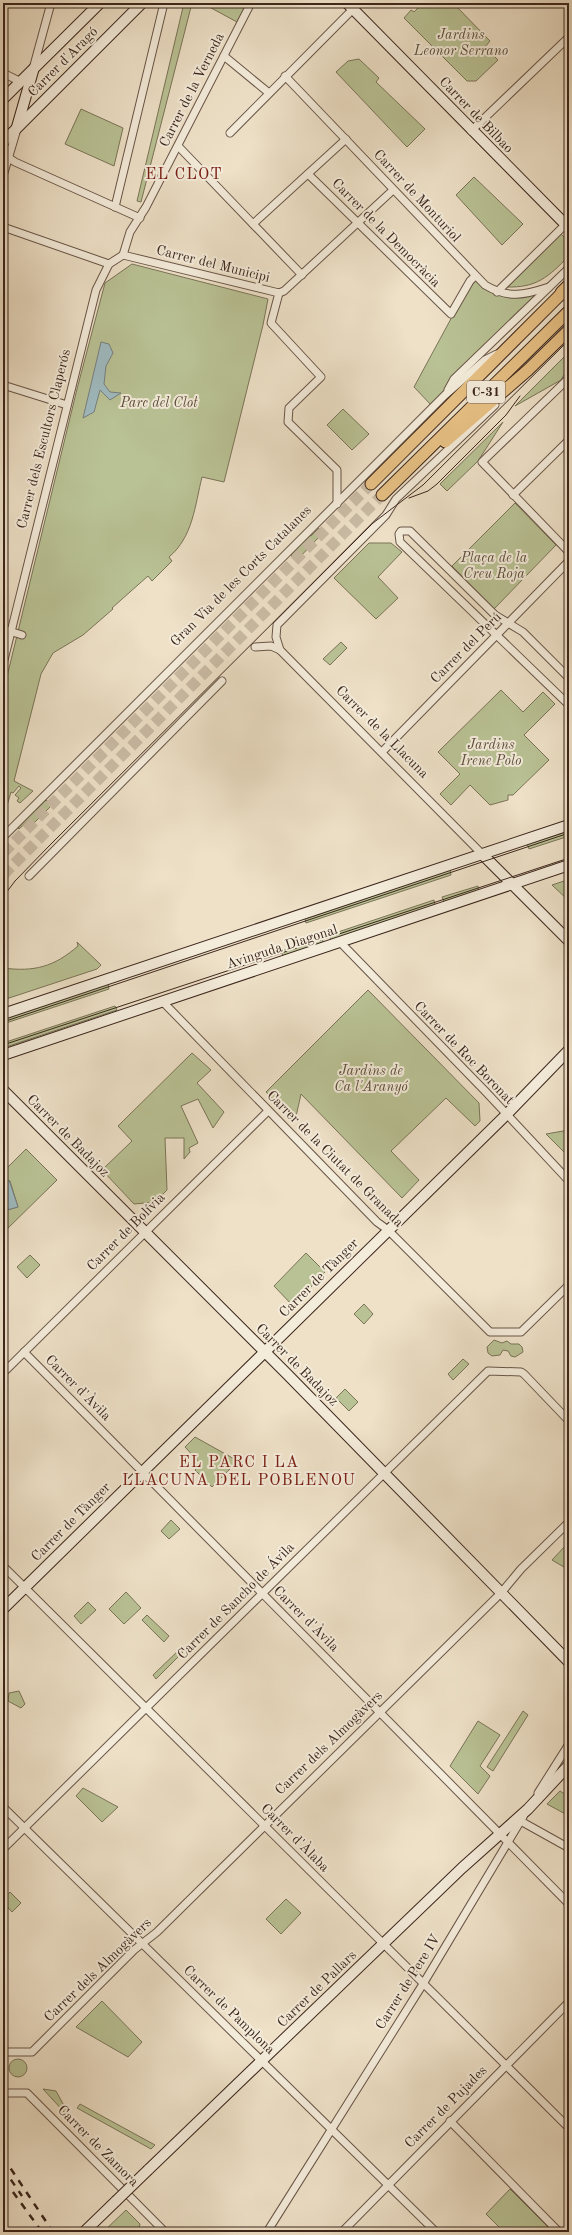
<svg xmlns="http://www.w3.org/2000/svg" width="572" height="2235" font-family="'Old Standard TT',serif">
<rect width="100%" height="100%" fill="#eee1c8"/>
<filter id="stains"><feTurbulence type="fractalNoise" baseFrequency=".005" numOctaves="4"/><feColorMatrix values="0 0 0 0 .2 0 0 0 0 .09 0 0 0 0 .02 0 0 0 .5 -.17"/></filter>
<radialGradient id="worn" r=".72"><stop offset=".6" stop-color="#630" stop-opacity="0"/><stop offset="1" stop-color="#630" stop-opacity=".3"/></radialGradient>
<g fill="#b9c295" stroke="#7a7458">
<path d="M184,3H192L141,202L137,201Z"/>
<path d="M202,3H247L237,22Z"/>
<path d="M423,3H453L490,41L485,47L498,60L476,81H467L404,18L411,10L414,12Z"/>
<path d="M359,59L379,78L376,82L425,129L407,147L336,72L348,61Z"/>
<path d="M81,109L123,128L114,166L65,144Z"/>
<path d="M474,177L523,224L502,245L456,195Z"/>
<path d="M560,233L569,242V256C548,277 537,288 506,287Z"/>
<path d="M132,264L268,299L263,325L224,482L202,477C195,505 193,537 169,557L172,561L152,581L148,576L112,608L113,609L83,635L53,653L41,674L14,781L33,791L20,803L17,801L19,798L15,795L21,788L19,786L13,793L11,792L3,819V693L77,389L105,283Z"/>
<path d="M476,280L487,289L536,294L455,376L432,406L414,387L466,291Z"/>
<path d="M569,352V366L561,380L515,406Z"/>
<path d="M343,409L369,434L352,450L327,425Z"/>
<path d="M503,422L478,461L447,491L440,484Z"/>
<path d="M515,503L556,545L494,609L452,566Z"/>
<path d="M319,528L322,531L318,535L320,536L296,561L291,555L309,535L311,536Z"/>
<path d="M369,543H391L402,552L378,577L398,598L376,619L334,578Z"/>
<path d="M341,642L347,648L330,665L323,659Z"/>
<path d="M501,690L523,712L543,692L555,704L524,735L549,760L513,795H508V800L490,805L470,785L451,805L440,794L460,774L438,752Z"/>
<path d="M46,800L52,805L33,824L29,820L19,829L17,827L35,808L37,809Z"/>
<path d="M569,831V836L529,849L527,844Z"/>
<path d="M450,870L451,875L306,923L305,919Z"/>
<path d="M567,880L569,883V901L552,885Z"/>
<path d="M478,886L479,890L444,902L442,897Z"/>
<path d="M434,900L435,905L331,940L329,935Z"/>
<path d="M322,937L323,942L283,956L281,951Z"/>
<path d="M77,942L101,965L97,969L3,1000V968C34,972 54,967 78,946Z"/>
<path d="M108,984L109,989L3,1024V1019Z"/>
<path d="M368,990L479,1103L480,1121L475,1126L446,1098L391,1151L419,1180L402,1198L301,1094L295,1121L266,1092Z"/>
<path d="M115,1006L117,1010L3,1048V1043Z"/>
<path d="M192,1053L211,1070L197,1083L224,1112L213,1128L198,1099L181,1106L198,1143L189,1148L190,1152L184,1159V1138H165L167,1190L155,1202L134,1204L102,1170L132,1141L118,1126Z"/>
<path d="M569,1130V1157L546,1134Z"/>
<path d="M26,1149L57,1180L3,1233V1211L18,1207L10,1181L3,1187V1172Z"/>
<path d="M306,1253L325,1272L293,1306L274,1286Z"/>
<path d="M30,1255L40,1265L27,1278L17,1267Z"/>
<path d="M364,1304L373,1314L364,1324L354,1314Z"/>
<path d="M494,1340L502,1343L507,1341L511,1344H519L522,1347L523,1352L515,1357L511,1356L508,1351L503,1350L500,1355L492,1356L488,1353L487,1347Z"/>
<path d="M463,1359L469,1364L453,1380L448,1374Z"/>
<path d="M345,1389L358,1402L349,1411L336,1398Z"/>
<path d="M195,1437L238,1461L212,1487L195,1470L201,1464L185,1447Z"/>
<path d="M171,1520L180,1529L169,1539L161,1531Z"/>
<path d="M567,1544L569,1545V1570L552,1560Z"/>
<path d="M126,1592L141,1608L124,1624L109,1609Z"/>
<path d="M88,1602L96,1610L81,1624L74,1616Z"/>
<path d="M147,1615L169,1636L164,1642L142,1620Z"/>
<path d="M180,1649L183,1652L156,1679L153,1675Z"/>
<path d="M19,1691L25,1704L21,1708L8,1701L9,1693Z"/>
<path d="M523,1711L528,1715L493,1771L487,1767Z"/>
<path d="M478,1721L500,1735L480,1766L490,1776L478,1794L450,1766Z"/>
<path d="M83,1788L118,1807L102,1822L76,1796Z"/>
<path d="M560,1791L569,1797V1816L547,1804Z"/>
<path d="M10,1892L21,1903L12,1912L3,1902V1899Z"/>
<path d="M286,1899L301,1913L281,1934L266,1919Z"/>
<path d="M102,2001L142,2042L128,2057L76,2027Z"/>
<circle cx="18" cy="2068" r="9"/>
<path d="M43,2089L56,2091L67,2111L65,2113Z"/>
<path d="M80,2104L155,2145L151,2149L77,2108Z"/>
<path d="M510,2189L553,2232H504L486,2214Z"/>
<path d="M126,2210L140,2224L138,2232H103Z"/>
</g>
<g fill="#9fbbc1" stroke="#777f7f">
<path d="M101,342L109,344L113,353L106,366L104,384L110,392L121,393L110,400L100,390L94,412L83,418Z"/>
<path d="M9,1180L18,1207L3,1211V1187Z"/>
</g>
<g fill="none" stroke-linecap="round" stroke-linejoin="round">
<g stroke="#cabca6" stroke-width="11" stroke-dasharray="11 5.5" stroke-linecap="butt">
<path d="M3,853L371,484"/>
<path d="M3,875L382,495"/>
</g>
<defs>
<g id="street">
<path d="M224,56L269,93"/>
<path d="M33,69L51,3"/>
<path d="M3,73L21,82"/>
<path d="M285,76L485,285C508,299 525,295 549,287"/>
<path d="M471,131L569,37"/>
<path d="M230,133L359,3"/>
<path d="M178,146L302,275"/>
<path d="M3,154L15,162L140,218"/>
<path d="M308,174L451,314L470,281L475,276"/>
<path d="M3,176L17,129"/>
<path d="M115,207L164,3"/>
<path d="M253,224L346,139"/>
<path d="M3,227L109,264"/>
<path d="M123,255L279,293"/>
<path d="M497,292L569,221"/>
<path d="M279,293L271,323L321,377L289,408L288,422L337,470V504"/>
<path d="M279,293L284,291L393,190"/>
<path d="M569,378L482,462L569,552"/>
<path d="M3,385L67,405"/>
<path d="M448,390L454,379L569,268"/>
<path d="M513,495L569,440"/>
<path d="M3,629L22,635"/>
<path d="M255,647L271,646L280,650"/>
<path d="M3,664L96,290L109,264L123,255L130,232L146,207L251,3"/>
<path d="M569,678L523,632L495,615L410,531H401L399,534L400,542L569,705"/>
<path d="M382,752L569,561"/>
<path d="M569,825V812"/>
<path d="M3,837L445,395L485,360L497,354"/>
<path d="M482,854L280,650L276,637L277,625L386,515L396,499L495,405"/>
<path d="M29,876L222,681"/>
<path d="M340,942L486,1092L569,1181"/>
<path d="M163,1002L377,1222L388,1230L490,1332H521L569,1285"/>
<path d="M24,1352L569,1904"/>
<path d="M3,1373L268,1111"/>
<path d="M3,1566L569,2128"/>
<path d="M538,1793L569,1744"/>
<path d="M3,1807L436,2232"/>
<path d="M517,1819L569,1848"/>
<path d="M3,1849L488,1371L521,1372L524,1374L569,1421"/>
<path d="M3,2052H32L134,1950L157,1932L501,1593L521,1569L569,1522"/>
<path d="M3,2093H27L165,2232"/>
<path d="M450,2121L559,2232"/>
<path d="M267,2232L423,1984L523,1817"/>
<path d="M342,2232L569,2002"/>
</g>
<g id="secondary">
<path d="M347,3L569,228"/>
<path d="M3,99L100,3"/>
<path d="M17,127L33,71"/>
<path d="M3,142L142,3"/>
<path d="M482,854L569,941"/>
<path d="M3,1014L569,825"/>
<path d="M3,1055L569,865"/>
<path d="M3,1090L287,1374L569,1662"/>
<path d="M3,1609L506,1115L569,1050"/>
<path d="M148,2170L462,1868L528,1809L569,1765"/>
<path d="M84,2232L116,2201"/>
</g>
<g id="primary">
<path d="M445,442L528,370L569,330"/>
<path d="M371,484L562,293"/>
<path d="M382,495L569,311"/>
</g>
<path id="highway" d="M562,293L569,286"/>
</defs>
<use href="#street" stroke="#685547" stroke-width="9"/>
<use href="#secondary" stroke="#3c261c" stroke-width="12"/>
<use href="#primary" stroke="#3c261c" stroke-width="13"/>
<use href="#highway" stroke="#3c261c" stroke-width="15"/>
<use href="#street" stroke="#f4ecdb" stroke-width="7"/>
<use href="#secondary" stroke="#f4ecdb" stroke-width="10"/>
<use href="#primary" stroke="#e7c084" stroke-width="11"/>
<use href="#highway" stroke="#e7c084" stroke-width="13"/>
<g stroke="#3c261c" stroke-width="1">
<path d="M409,498L428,491L437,484L506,415L520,396"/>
<path d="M3,897L15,881L49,846L373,523L423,485L569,340"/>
<path d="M3,1022L569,833"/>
<path d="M3,1045L569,858"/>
</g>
<g stroke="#3c261c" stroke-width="2.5" stroke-dasharray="7 7" stroke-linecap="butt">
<path d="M3,2157L53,2232"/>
<path d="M3,2168L22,2196"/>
<path d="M13,2192L42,2232"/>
</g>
<defs>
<path id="secondary-bridge" d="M116,2201L148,2170"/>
</defs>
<use href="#secondary-bridge" stroke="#3c261c" stroke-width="12" stroke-linecap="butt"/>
<use href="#secondary-bridge" stroke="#f4ecdb" stroke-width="10"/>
</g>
<g text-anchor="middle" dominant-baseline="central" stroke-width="4" stroke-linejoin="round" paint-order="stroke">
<rect fill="#f4ecdb" stroke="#736155" stroke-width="1" x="467" y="381" width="38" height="22" rx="3"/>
<g font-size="13" font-weight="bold" fill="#3c261c">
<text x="486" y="392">C-31</text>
</g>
<g font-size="14" font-style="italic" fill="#5b4d3a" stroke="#f4ecdb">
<text x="461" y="35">Jardins<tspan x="461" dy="16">Leonor Serrano</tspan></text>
<text x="159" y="403">Parc del Clot</text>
<text x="494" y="558">Plaça de la<tspan x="494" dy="16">Creu Roja</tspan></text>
<text x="491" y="745">Jardins<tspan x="491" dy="16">Irene Polo</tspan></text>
<text x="371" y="1071">Jardins de<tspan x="371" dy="16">Ca l'Aranyó</tspan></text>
</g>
<g font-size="14" fill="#3c261c" stroke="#f4ecdb">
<text transform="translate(63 62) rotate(-45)">Carrer d'Aragó</text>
<text transform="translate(192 90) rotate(-63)">Carrer de la Verneda</text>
<text transform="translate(476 115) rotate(46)">Carrer de Bilbao</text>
<text transform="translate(417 196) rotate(47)">Carrer de Monturiol</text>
<text transform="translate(386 233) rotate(45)">Carrer de la Democràcia</text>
<text transform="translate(213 264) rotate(14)">Carrer del Municipi</text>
<text transform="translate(44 439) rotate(-76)">Carrer dels Escultors Claperós</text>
<text transform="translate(241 576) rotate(-45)">Gran Via de les Corts Catalanes</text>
<text transform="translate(466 648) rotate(-45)">Carrer del Perú</text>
<text transform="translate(382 732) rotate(45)">Carrer de la Llacuna</text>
<text transform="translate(282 947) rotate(-18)">Avinguda Diagonal</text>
<text transform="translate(464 1053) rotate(46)">Carrer de Roc Boronat</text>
<text transform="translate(68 1136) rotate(45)">Carrer de Badajoz</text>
<text transform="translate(335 1159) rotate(45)">Carrer de la Ciutat de Granada</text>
<text transform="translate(126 1232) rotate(-45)">Carrer de Bolívia</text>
<text transform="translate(319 1278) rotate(-45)">Carrer de Tànger</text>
<text transform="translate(297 1365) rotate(45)">Carrer de Badajoz</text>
<text transform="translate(78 1388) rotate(45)">Carrer d'Àvila</text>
<text transform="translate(71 1522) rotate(-45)">Carrer de Tànger</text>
<text transform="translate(236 1601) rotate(-45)">Carrer de Sancho de Ávila</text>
<text transform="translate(306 1619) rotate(45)">Carrer d'Àvila</text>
<text transform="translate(329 1743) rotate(-44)">Carrer dels Almogàvers</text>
<text transform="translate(295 1838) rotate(45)">Carrer d'Àlaba</text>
<text transform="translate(98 1970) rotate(-44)">Carrer dels Almogàvers</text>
<text transform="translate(408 1982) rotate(-58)">Carrer de Pere IV</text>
<text transform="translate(317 1989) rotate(-44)">Carrer de Pallars</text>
<text transform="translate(229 2010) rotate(44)">Carrer de Pamplona</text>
<text transform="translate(446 2107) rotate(-45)">Carrer de Pujades</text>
<text transform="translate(98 2146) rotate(45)">Carrer de Zamora</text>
</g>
<g font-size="16" letter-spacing="1" fill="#7a1f14" stroke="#f4ecdb">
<text x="184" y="175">EL CLOT</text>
<text x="239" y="1463">EL PARC I LA<tspan x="239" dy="18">LLACUNA DEL POBLENOU</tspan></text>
</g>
</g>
<rect width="572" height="2235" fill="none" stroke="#eee1c8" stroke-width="16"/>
<rect x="4" y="4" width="564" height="2227" fill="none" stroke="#3c261c" stroke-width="2"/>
<rect x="8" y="8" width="556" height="2219" fill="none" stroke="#3c261c"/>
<rect width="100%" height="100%" filter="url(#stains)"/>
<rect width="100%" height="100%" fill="url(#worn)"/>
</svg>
